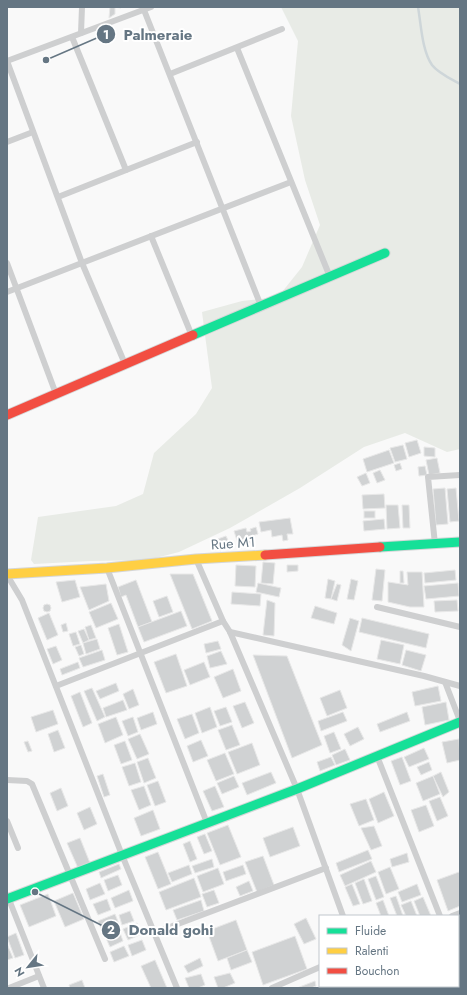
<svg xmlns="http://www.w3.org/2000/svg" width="467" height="995" font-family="Jost,sans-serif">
<rect width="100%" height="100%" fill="#f9f9f9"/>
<path fill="#e8ebe6" d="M281,7H460V449L447,452L405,433L364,447L300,488L230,528L179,552L148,560L91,561L34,564L31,560L38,517L116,506L143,494L154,453L196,414L212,388L202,312L242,301L278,297L302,267L320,225L305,180L291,116L298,41Z"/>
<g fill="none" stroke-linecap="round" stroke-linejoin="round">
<path stroke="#ced6d9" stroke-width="2.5" d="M418,7C421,24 422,51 432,65C438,73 451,79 460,84"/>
</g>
<g fill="#d0d2d3" stroke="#e8e8e8">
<path d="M110,7H121V8L115,7V14L109,18Z"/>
<path d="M417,440L421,453L409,457L405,443Z"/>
<path d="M403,445L407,459L395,462L390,448Z"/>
<path d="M424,447L435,448V457L424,456Z"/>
<path d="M389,450L394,463L367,472L363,459Z"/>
<path d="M437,458L440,473L429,475L426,460Z"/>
<path d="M400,463L402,469L396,471L394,465Z"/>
<path d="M425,466L427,475L419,476L418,467Z"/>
<path d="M380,470L385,480L377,483L373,473Z"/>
<path d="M366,473L370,483L362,486L357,477Z"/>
<path d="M445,488L448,524L436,525L433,489Z"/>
<path d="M456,488L459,521L450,522L447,489Z"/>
<path d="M384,494L385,508L363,509L362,495Z"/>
<path d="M386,505H398L400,528L387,529Z"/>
<path d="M402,505H409L410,528H403Z"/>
<rect x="364" y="511" width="11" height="7"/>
<path d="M290,518L293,534H287L288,540L283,541L282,535L272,537L271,530L261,532L259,522Z"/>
<path d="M384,519L385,529L364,531L363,521Z"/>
<path d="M256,527L258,534L249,537L251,543L239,547L234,531L246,528L247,532L251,531L250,529Z"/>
<path d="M226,536L231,547L220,551L215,540Z"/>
<path d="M263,562L275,563L273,584L261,583Z"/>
<path d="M236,565L256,566L255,587L235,586Z"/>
<path d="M287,565H298V571L287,572Z"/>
<path d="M376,569L385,570L382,601L372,600Z"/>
<path d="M455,570L456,580L425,583L424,573Z"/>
<path d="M400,571H403L404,583H400Z"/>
<path d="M407,572H422L424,607H410L388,602V582L408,585Z"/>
<path d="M170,574H193L212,621L192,629Z"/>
<path d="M328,579L335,581L331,599L325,598Z"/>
<path d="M351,579L358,581L354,600L347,599Z"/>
<path d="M75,580L80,597L62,602L56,582Z"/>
<path d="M136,580L152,622L138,627L126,595L121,597L118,587Z"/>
<path d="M258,583L281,588L279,597L256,592Z"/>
<path d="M458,583L459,596L426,599L424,586Z"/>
<path d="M106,584L109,601L89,610L80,587Z"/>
<path d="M337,584L341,585L337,601L331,599Z"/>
<path d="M232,592L261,594L260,606L231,604Z"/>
<path d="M167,596L173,612L159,617L153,601Z"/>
<path d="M267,600L275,603L274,636L263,635Z"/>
<path d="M457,600L458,611L435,612L434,601Z"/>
<path d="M111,603L118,619L96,628L89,612Z"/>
<circle cx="47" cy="608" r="4"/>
<path d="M315,606L337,613L334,624L311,618Z"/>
<path d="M181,611L187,626L144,642L138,627Z"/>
<path d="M49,613L58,635L47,640L38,618Z"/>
<path d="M350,618L359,621L351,651L342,645Z"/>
<path d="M362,618L429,634L426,648L359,632Z"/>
<path d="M66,623L68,631L63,632L61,625Z"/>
<path d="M119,624L128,652L117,655L108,628Z"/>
<path d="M91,625L96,638L89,640L85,627Z"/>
<path d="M84,629L89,640L83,643L78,631Z"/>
<path d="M76,632L80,644L73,646L69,634Z"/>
<path d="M97,639L100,649L86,654L83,643Z"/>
<path d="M381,640L404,645L400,664L377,659Z"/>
<path d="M218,641L221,649L206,653L204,644Z"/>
<path d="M81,645L84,654L79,656L75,647Z"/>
<path d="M56,646L62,660L53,664L47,649Z"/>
<path d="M102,650L105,660L83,667L79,658Z"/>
<path d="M406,650L426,655L421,671L402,665Z"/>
<path d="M221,651L227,664L210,668L207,656Z"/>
<path d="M176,654L187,686L166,693L154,662Z"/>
<path d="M253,655L287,656L322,745L292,758Z"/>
<path d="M78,662L80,668L62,675L60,669Z"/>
<path d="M204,662L210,677L190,685L184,670Z"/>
<path d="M233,669L241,691L223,698L214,677Z"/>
<path d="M116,683L119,691L100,699L96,691Z"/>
<path d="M438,686L441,701L415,706L412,692Z"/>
<path d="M92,688L105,717L97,721L84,691Z"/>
<path d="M133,689L139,705L129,709L123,694Z"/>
<path d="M340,690L347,708L327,716L320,698Z"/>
<path d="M80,692L92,723L83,727L71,696Z"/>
<path d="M123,700L127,710L106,717L103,708Z"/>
<path d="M245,702L254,723L242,728L233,706Z"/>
<path d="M446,702L449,720L425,725L422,707Z"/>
<path d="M210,707L217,727L202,733L195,713Z"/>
<path d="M226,707L232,722L220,726L214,711Z"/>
<path d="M53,710L58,724L36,732L31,717Z"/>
<path d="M153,712L157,724L141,730L137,718Z"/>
<path d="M343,712L347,721L321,731L318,721Z"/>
<path d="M407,712L410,721L380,732L377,724Z"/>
<path d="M192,714L199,733L185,739L177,719Z"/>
<path d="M116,717L123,735L105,743L98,724Z"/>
<path d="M133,717L138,732L128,736L122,721Z"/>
<path d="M232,725L240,745L226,750L218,730Z"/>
<path d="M358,727L364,739L350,746L344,734Z"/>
<path d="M58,730L65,748L54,752L48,734Z"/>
<path d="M334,732L341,749L330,753L324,736Z"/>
<path d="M140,734L149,754L137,759L128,739Z"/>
<path d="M459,739L460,760L447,763L442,742Z"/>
<path d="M201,740L208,756L193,762L187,746Z"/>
<path d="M28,741L32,751L28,752L24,742Z"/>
<path d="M125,741L132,760L121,764L114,745Z"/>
<path d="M252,743L260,765L237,774L228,752Z"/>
<path d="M424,748L429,759L409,767L404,757Z"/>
<path d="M345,749L350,760L336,765L332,755Z"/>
<path d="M225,753L234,774L216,781L207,760Z"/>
<path d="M331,757L335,765L320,771L317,762Z"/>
<path d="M402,757L411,781L400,785L391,761Z"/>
<path d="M148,758L156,778L144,783L137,762Z"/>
<path d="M429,762L432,770L421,775L417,767Z"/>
<path d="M135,763L141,782L129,786L122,767Z"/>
<path d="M271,772L276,783L247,795L242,783Z"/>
<path d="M441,772L449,792L443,797L433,776Z"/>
<path d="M103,774L110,795L104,797L97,776Z"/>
<path d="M234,776L239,787L222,794L217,783Z"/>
<path d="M433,776L440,794L423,801L416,783Z"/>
<path d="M158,781L166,802L155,806L147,785Z"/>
<path d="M144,786L151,805L139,810L131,790Z"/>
<path d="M215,786L224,807L212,811L203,791Z"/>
<path d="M61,788L68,806L57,811L50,793Z"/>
<path d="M384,792L394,816L378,823L369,799Z"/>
<path d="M440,797L448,816L437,821L429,801Z"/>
<path d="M366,799L374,820L359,826L350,804Z"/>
<path d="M426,805L434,826L419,832L411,810Z"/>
<path d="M90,807L97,824L84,830L77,813Z"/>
<path d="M153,810L160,829L141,836L134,818Z"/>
<path d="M228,825L241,857L220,865L207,833Z"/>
<path d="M374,826L382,846L371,850L361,828Z"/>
<path d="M293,827L300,846L270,857L263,838Z"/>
<path d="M205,834L212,851L204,854L197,837Z"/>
<path d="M80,838L90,863L78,868L67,843Z"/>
<path d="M190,841L197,859L190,862L183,844Z"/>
<path d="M368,850L372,859L339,872L336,863Z"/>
<path d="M158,852L171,884L158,889L145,857Z"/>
<path d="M407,853L409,862L392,867L390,859Z"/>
<path d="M263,856L274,885L257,892L245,862Z"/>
<path d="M212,859L214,867L195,873L192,866Z"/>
<path d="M371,861L376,872L345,886L340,875Z"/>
<path d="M119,864L121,869L101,878L99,872Z"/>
<path d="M189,865L192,874L172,882L168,873Z"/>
<path d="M243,865L246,874L226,881L223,872Z"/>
<path d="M390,867L399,889L386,894L378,872Z"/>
<path d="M218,868L224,884L203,892L197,876Z"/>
<path d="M459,872L460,875V906L448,911L437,880Z"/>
<path d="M118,875L122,885L108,891L104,880Z"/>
<path d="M376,876L384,897L376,900L368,879Z"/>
<path d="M194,878L201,897L166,910L159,892Z"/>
<path d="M364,879L372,901L363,904L355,883Z"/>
<path d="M249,881L253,891L240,896L236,887Z"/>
<path d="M100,883L105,894L90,900L86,889Z"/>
<path d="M352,884L360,904L353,906L345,887Z"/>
<path d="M417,884L421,895L402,902L398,892Z"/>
<path d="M129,890L133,901L115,908L111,898Z"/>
<path d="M214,890L219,903L207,907L202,894Z"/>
<path d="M73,893L84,919L65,927L54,901Z"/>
<path d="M48,894L56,916L29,927L20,905Z"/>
<path d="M396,896L403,916H397L390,898Z"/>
<path d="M423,897L431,916H420L414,901Z"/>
<path d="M107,899L111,910L98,915L93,904Z"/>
<path d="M201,900L204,911L177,920L173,910Z"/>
<path d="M383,900L389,916H381L376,903Z"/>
<path d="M411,901L417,916H406L401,905Z"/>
<path d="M130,911L134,921L122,925L119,915Z"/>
<path d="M115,914L119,924L102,931L98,921Z"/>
<path d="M306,918L316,939L304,944L294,924Z"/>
<path d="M236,920L247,950L218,961L207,931Z"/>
<path d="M137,923L142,934L128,940L123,929Z"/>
<path d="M119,930L123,941L110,947L105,936Z"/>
<path d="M16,933L24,955L15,958L7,937Z"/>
<path d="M295,936L307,969L263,985L252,952Z"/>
<path d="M142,940L146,950L132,956L128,945Z"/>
<path d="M7,944L13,958L7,960Z"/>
<path d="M124,946L129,956L114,962L110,952Z"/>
<path d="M247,950L252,962L231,970L227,958Z"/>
<path d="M200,958L203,966L188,973L184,966Z"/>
<path d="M155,960L167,988H151L141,966Z"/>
<path d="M458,966H459L460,968V988H454V986H458Z"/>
<path d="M230,973L235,983L223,988H218L214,977Z"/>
<path d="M201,974L205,985L198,988H189L185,978Z"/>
<path d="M82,980L85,988H70L69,985Z"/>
<path d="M315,981L316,986L311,988H297Z"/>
</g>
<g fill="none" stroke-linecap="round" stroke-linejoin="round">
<defs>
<g id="fast">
<path d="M193,335L385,253"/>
<path d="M380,547L460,542"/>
<path d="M7,899L297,789L460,722"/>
</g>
<path id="slow" d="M7,574L107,568L196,559L265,555"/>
<g id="jam">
<path d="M7,415L193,335"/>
<path d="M265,555L380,547"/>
</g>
</defs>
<use href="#fast" stroke="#d5d6d7" stroke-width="11"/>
<use href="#slow" stroke="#d5d6d7" stroke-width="11"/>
<use href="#jam" stroke="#d5d6d7" stroke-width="11"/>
<g stroke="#cecfd0" stroke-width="6">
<path d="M144,10L261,306"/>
<path d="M81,33L82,7"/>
<path d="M72,37L126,170"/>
<path d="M237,48L330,277"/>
<path d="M7,61L82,263L125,364"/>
<path d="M7,61L151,7"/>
<path d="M170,74L282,29"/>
<path d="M7,142L33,132"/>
<path d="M58,197L197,142"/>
<path d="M151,236L192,336"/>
<path d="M7,263L56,394"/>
<path d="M7,292L291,182"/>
<path d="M435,544L428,477L460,475"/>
<path d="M196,559L223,621L230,632L297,789L343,916"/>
<path d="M107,568L207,823"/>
<path d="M7,575L22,600L122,855L177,988"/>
<path d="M377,607L460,627"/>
<path d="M230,632L424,676L460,686"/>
<path d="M445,682L460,721"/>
<path d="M56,686L223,621"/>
<path d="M377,756L440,916"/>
<path d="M7,780L27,781L32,784L105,959"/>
<path d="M7,821L18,848"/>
<path d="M8,897L44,988"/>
<path d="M452,916L460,913"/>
<path d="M154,933L326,868"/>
<path d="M371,986L372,988"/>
<path d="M9,988L39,976"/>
<path d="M272,988L320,967"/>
</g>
<use href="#fast" stroke="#16e098" stroke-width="9"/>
<use href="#slow" stroke="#ffcf43" stroke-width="9"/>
<use href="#jam" stroke="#f24e42" stroke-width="9"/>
</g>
<g text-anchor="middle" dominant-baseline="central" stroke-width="4" stroke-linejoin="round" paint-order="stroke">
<g font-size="14" fill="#657683" stroke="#fff">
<text transform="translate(233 543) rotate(-4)">Rue M1</text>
</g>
</g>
<path fill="none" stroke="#657683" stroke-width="1.5" d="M46 60L106 34M35 892L111 930"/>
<g fill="#657683" stroke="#fff" stroke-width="1.5">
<circle cx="46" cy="60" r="4"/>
<circle cx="35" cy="892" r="4"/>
<circle cx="106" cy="34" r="10"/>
<circle cx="111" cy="930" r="10"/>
</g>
<g font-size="12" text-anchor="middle" font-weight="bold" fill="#fff">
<text x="106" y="39">1</text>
<text x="111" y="934">2</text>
</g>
<g font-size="15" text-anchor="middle" font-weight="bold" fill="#657683" stroke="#fff" stroke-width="4" stroke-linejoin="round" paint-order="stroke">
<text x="158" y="40">Palmeraie</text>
<text x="171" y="935">Donald gohi</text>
</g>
<rect width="467" height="995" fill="none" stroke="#657683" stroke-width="16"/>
<rect x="319" y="915" width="140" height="72" fill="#ffffff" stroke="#c1c8cd"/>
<rect x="327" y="928" width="20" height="6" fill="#16e098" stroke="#c1c8cd"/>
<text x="355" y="935" font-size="12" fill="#657683">Fluide</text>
<rect x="327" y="948" width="20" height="6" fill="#ffcf43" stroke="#c1c8cd"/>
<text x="355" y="955" font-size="12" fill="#657683">Ralenti</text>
<rect x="327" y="968" width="20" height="6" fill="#f24e42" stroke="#c1c8cd"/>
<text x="355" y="975" font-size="12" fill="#657683">Bouchon</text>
<g transform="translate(28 967) rotate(240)" stroke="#ffffff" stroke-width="3" paint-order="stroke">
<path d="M0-3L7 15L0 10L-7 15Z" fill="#657683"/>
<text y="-6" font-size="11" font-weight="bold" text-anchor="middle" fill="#657683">N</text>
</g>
</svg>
